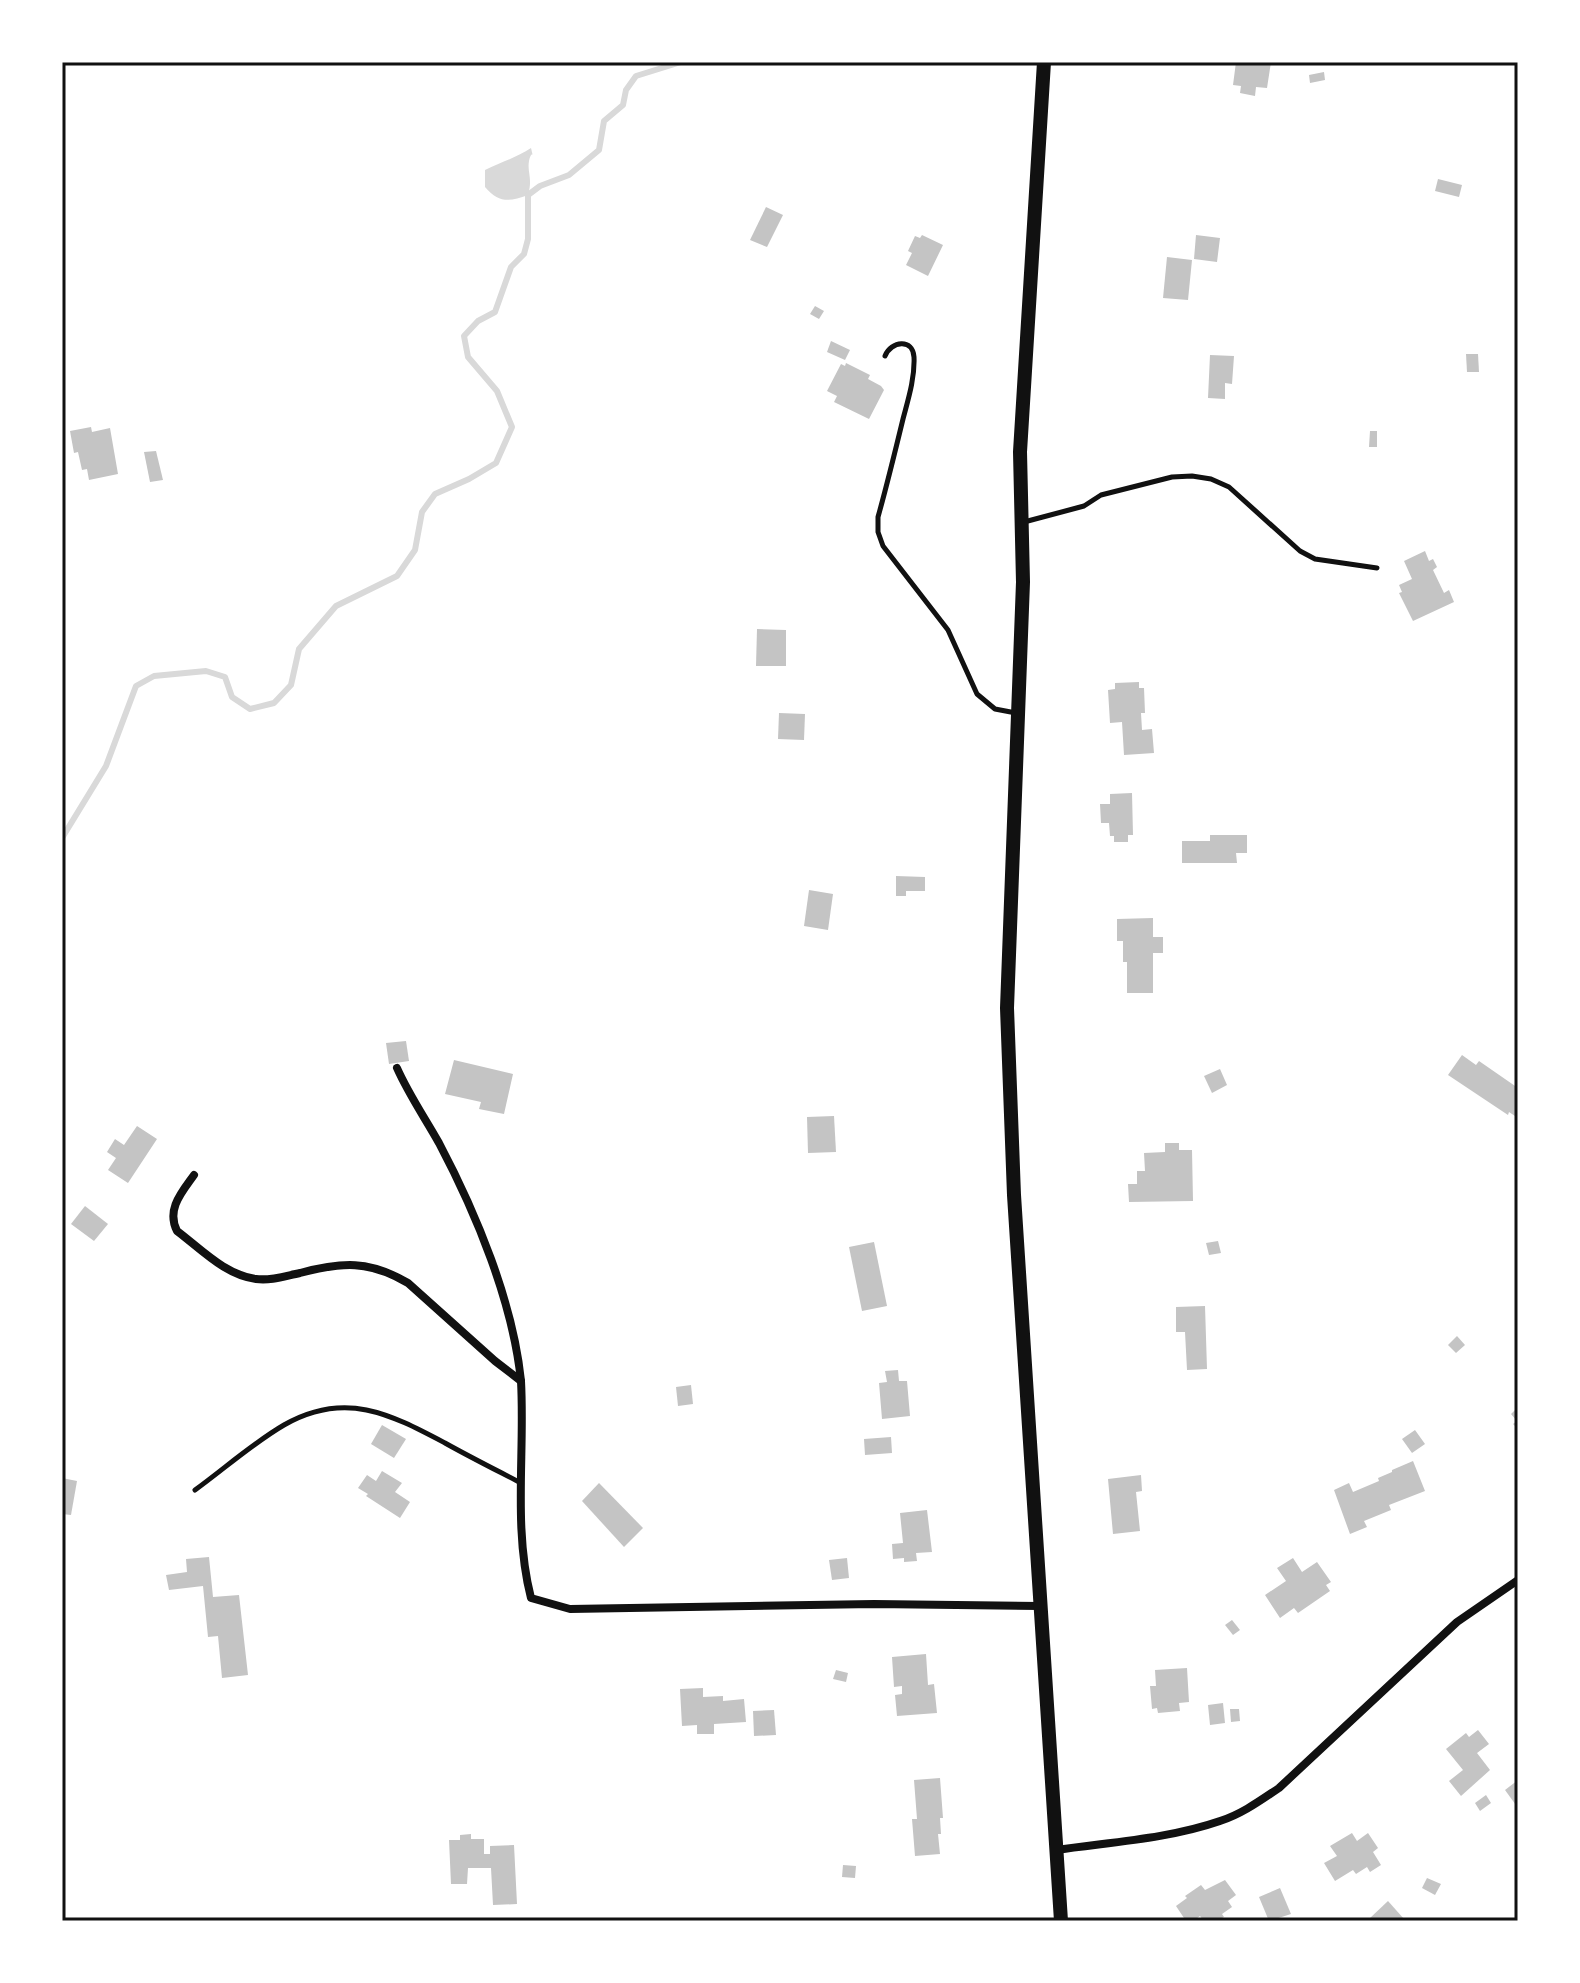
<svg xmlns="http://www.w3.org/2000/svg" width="1580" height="1983" font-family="Jost,sans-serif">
<rect width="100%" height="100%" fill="#fff"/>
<path fill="#d9d9d9" d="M531,148C534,161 532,148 529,161C527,173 533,178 528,195C509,202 499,203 485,187V170C501,162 516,158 531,148Z"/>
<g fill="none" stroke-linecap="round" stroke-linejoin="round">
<path stroke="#d9d9d9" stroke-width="6" d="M62,838L106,766L136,686L154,676L206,671L225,677L232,697L250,709L274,703L291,685L299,649L336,606L397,576L415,550L422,512L435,494L469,479L496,463L512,427L497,391L468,357L464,336L478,321L495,312L511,267L524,254L528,239V195L540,186L569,175L599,150L604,121L623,105L626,90L636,76L681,62"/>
</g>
<g fill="#c4c4c4">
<path d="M1236,62H1271L1267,88L1256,87L1255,96L1240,93L1241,86L1233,85Z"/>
<path d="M1324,72L1325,80L1310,83L1309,75Z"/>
<path d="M1438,179L1462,185L1459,197L1435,191Z"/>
<path d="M766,207L783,215L767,247L750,240Z"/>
<path d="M922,235L943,245L928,276L906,265L912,253L908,251L915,236L920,238Z"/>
<path d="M1196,235L1220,238L1217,262L1194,259Z"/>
<path d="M1167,257L1192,260L1188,300L1163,298Z"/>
<path d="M815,306L824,311L819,319L810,314Z"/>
<path d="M831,341L850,350L845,360L827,352Z"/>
<path d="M1466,354H1478L1479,372H1467Z"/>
<path d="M1210,355L1234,356L1232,384L1225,383V399L1208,398Z"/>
<path d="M846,363L870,375L868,379L881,386L884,390L869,419L834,402L837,396L827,391L841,364L845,366Z"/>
<path d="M91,427L92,432L110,428L118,474L89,480L87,469L82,470L78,452L74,453L70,431Z"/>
<path d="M1370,431H1377V447H1369Z"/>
<path d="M156,451L163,480L150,482L144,452Z"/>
<path d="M1425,551L1429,561L1433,559L1437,567L1433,570L1444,593L1449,590L1454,602L1413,621L1399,593L1402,592L1399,585L1412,579L1404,561Z"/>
<path d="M757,629L786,630V666H756Z"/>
<path d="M1139,682V688H1144L1145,713H1141L1142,730L1152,729L1154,753L1124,755L1122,722L1110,723L1108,690L1115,689V683Z"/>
<path d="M779,713L805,714L804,740L778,739Z"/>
<path d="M1132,793L1133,835H1128V842H1114V836H1110L1109,823H1101L1100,804H1110V794Z"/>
<path d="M1210,835H1247V853H1236L1237,863H1182V841H1210Z"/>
<path d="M896,876L925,877V891H906V896H896Z"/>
<path d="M809,890L833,894L828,930L804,926Z"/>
<path d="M1153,918V937H1163V953H1153V993H1127V962H1123V941H1117V919Z"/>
<path d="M406,1041L409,1061L389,1064L386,1043Z"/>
<path d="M1462,1055L1476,1065L1479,1061L1518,1088V1118L1509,1112L1508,1115L1448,1075Z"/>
<path d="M454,1060L513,1074L504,1114L479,1109L481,1102L445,1094Z"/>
<path d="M1220,1069L1227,1085L1212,1093L1204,1076Z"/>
<path d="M834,1116L836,1152L808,1153L807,1117Z"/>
<path d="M137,1126L157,1139L128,1183L108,1170L116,1158L107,1152L115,1139L124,1145Z"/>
<path d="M1165,1143H1179V1150H1192L1193,1201L1129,1202L1128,1184H1137V1171H1145L1144,1153L1165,1152Z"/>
<path d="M85,1206L108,1224L94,1241L71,1224Z"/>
<path d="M1218,1241L1221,1253L1209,1255L1206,1243Z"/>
<path d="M874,1242L887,1306L862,1311L849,1247Z"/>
<path d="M1205,1306L1207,1369L1187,1370L1185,1332H1176V1307Z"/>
<path d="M1457,1336L1465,1345L1456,1353L1448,1345Z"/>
<path d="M898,1370L899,1381H907L910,1416L882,1419L879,1383L887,1382L885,1371Z"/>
<path d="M691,1385L693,1404L678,1406L676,1387Z"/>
<path d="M1518,1407V1429L1513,1424L1517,1421L1511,1414Z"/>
<path d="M382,1425L406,1439L394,1458L371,1444Z"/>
<path d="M1415,1430L1425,1444L1412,1453L1402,1439Z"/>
<path d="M891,1437L892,1453L865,1455L864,1439Z"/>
<path d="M1413,1461L1425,1491L1389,1505L1391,1510L1364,1521L1367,1527L1350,1534L1334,1490L1349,1483L1353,1492L1379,1481L1378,1478L1392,1472V1470Z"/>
<path d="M382,1471L402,1483L395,1492L410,1502L400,1518L366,1496L368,1494L358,1488L367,1475L376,1481Z"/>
<path d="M1141,1475L1142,1491L1136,1492L1140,1531L1113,1534L1108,1479Z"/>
<path d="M62,1478L77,1481L71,1515L62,1514Z"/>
<path d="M599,1483L643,1528L624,1547L582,1501Z"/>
<path d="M927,1510L932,1552L916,1553L917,1561L904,1562V1558L893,1559L892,1544L903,1543L900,1513Z"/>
<path d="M209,1557L213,1597L239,1595L248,1675L222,1678L218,1636L208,1637L203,1586L169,1590L166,1575L187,1572L186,1559Z"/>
<path d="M847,1558L849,1578L832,1580L829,1560Z"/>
<path d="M1293,1558L1302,1572L1317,1562L1331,1582L1326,1585L1330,1591L1298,1613L1294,1608L1280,1618L1265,1595L1286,1581L1277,1568Z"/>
<path d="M1232,1620L1240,1630L1233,1635L1225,1625Z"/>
<path d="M926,1654L928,1685L934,1684L937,1713L897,1716L895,1695L902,1694V1686L894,1687L892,1657Z"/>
<path d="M1187,1668L1189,1702L1179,1703L1180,1711L1158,1713L1157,1708L1152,1709L1150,1686H1156L1155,1670Z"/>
<path d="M836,1670L848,1673L846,1682L833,1679Z"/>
<path d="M703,1688V1697L723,1696V1701L744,1699L746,1722L714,1724V1734H697V1725L682,1726L680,1689Z"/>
<path d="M1223,1703L1225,1723L1210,1725L1208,1705Z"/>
<path d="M1230,1709H1239L1240,1721L1231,1722Z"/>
<path d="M774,1710L776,1735L754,1736L753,1711Z"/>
<path d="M1478,1730L1489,1744L1477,1753L1490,1770L1461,1796L1449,1781L1463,1770L1446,1749L1466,1733L1469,1737Z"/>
<path d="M940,1778L943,1818H940L941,1834H938L940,1854L915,1856L912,1819H917L914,1780Z"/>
<path d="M1518,1780V1808L1505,1790Z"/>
<path d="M1486,1795L1491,1803L1480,1811L1475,1803Z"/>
<path d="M1352,1833L1357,1841L1368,1833L1378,1848L1373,1852L1381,1865L1370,1872L1367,1867L1356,1874L1353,1870L1335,1881L1324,1863L1337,1856L1330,1846Z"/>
<path d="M471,1834V1839H484V1854H490V1846L514,1845L517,1904L493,1905L491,1868H468L467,1884H451L449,1840H460V1835Z"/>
<path d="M843,1865L856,1866L855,1878L842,1877Z"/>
<path d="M1427,1878L1441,1884L1435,1895L1422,1888Z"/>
<path d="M1225,1880L1236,1895L1228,1901L1232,1907L1222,1914L1224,1917L1217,1921H1204L1200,1916L1193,1921H1186L1176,1906L1187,1898L1185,1896L1201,1885L1205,1890Z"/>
<path d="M1280,1888L1291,1914L1269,1921L1259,1897Z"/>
<path d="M1388,1901L1404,1919L1371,1921L1369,1919Z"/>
</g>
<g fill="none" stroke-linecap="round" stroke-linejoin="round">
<g stroke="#111" stroke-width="5">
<path d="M885,356C891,341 913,338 914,357C915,378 908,400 903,419C895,452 887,485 878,517V532L883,546L948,630L977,694L995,709L1016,713"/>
<path d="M1024,522L1084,506L1101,495L1172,477L1192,476L1211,479L1229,487L1300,551L1315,559L1377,568"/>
<path d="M195,1490C224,1469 253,1443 284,1425C345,1390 390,1414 445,1443C470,1457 496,1470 521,1483"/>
</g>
<g stroke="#111" stroke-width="8">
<path d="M397,1068C409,1095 425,1118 439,1143C476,1213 513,1302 521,1381"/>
<path d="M194,1175C182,1192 166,1209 177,1231C201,1249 225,1275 256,1279C271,1281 285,1276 300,1273C342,1262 369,1260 408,1283L495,1361L521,1381C525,1453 513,1528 531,1598L570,1609L874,1604L1040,1606"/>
<path d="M1056,1850C1110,1842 1168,1839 1220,1821C1242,1814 1261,1800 1279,1788L1457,1622L1518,1580"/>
</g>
<path stroke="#111" stroke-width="14" d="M1044,62L1020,452L1023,582L1007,1008L1014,1195L1061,1921"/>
</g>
<rect width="1580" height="1983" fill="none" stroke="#ffffff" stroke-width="128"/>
<rect x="64" y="64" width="1452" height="1855" fill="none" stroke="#111" stroke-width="3"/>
</svg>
